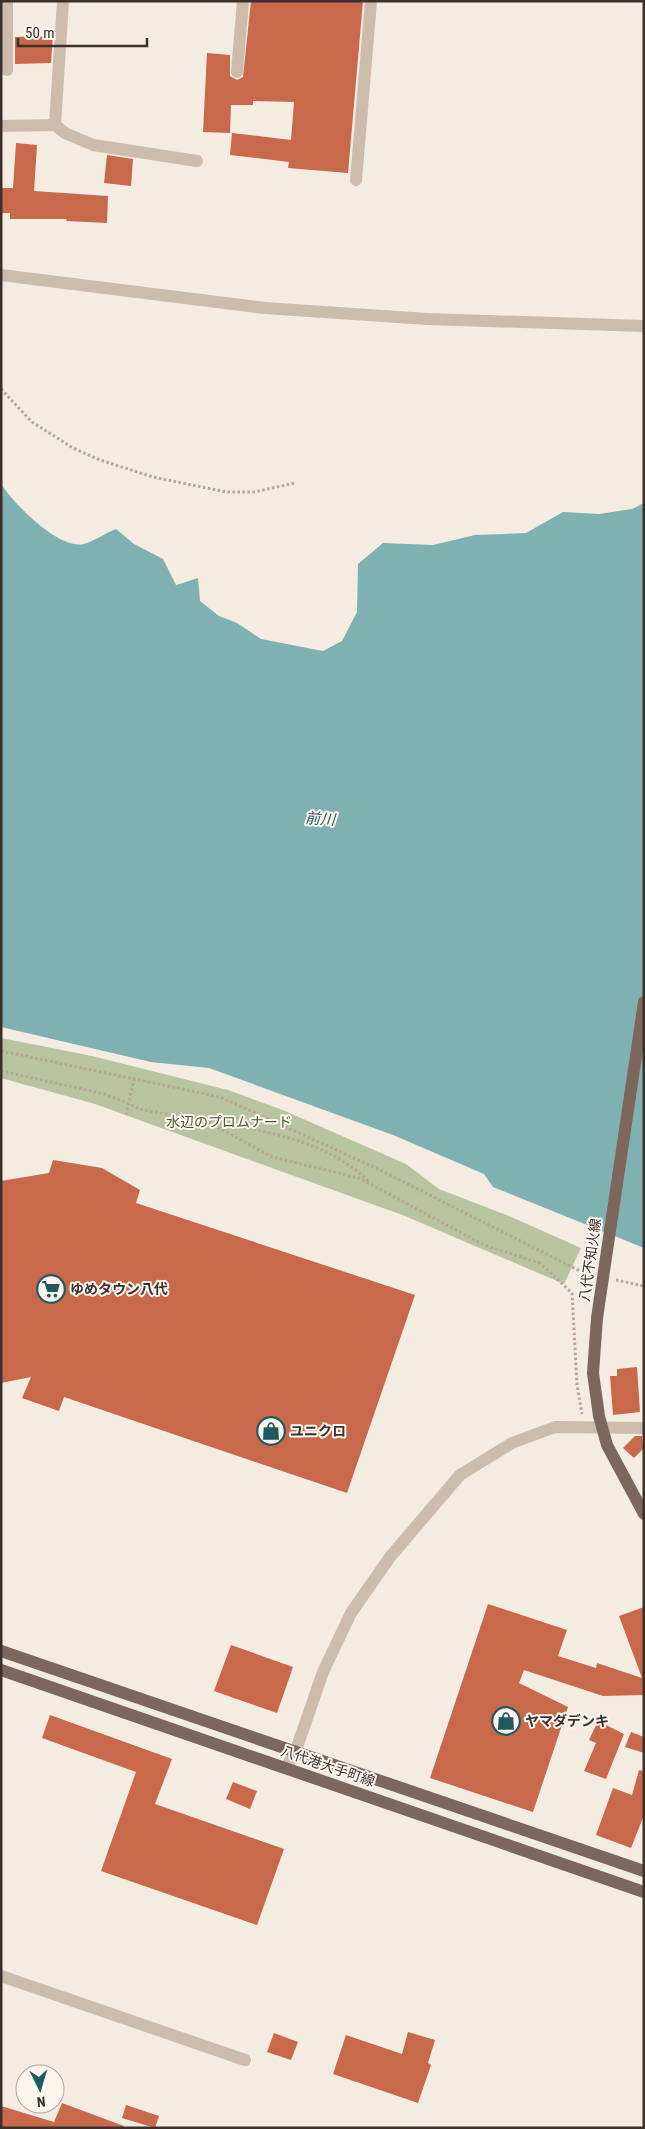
<svg xmlns="http://www.w3.org/2000/svg" width="645" height="2129" font-family="'Roboto Condensed','Noto Sans JP',sans-serif">
<rect width="100%" height="100%" fill="#f4ebe1"/>
<path fill="#b8c4a0" d="M1,1038L92,1056L228,1090L285,1111L406,1164L439,1189L509,1216L581,1248L564,1284L405,1216L95,1104L1,1078Z"/>
<path fill="#7fb0b2" d="M1,484C13,503 59,550 84,544C94,541 106,533 116,529L134,544L163,559L176,585L198,578L200,601L219,616L237,623L261,639L323,651L342,641L357,612L358,564L383,543L433,545L475,535L526,533L563,512L599,514L632,509L644,503V1248L493,1187L484,1174L393,1135L209,1068L151,1062L1,1027Z"/>
<g fill="#c8694b">
<path d="M251,1H363L348,173L288,168L289,162L230,155L232,133L291,140L294,102L253,101V105H231L230,133L203,132L207,53L230,55V76L237,80L243,77Z"/>
<path d="M53,36L51,63L15,64V37Z"/>
<path d="M16,143L37,145L34,191L108,196L107,223L66,221L67,219H10V213H1V188H13Z"/>
<path d="M107,155L133,159L131,186L104,183Z"/>
<path d="M53,1160L102,1168L140,1190L136,1203L415,1295L347,1493L64,1397L59,1411L22,1398L31,1377L1,1383V1181L49,1173Z"/>
<path d="M637,1367L640,1412L613,1415L610,1376H617V1369Z"/>
<path d="M635,1436H642L643,1449L634,1458L623,1448Z"/>
<path d="M488,1604L567,1630L558,1656L596,1668L597,1663L642,1678L619,1616L644,1607L643,1695L603,1696L524,1670L519,1683L568,1707L533,1812L430,1778Z"/>
<path d="M231,1645L293,1667L277,1713L214,1691Z"/>
<path d="M50,1715L172,1759L155,1804L284,1849L257,1925L101,1871L136,1772L42,1738Z"/>
<path d="M598,1721L624,1734L606,1779L584,1771L596,1743L589,1740Z"/>
<path d="M631,1732L644,1737V1753L625,1747Z"/>
<path d="M639,1770L644,1771V1815L631,1848L596,1835L613,1788L632,1795Z"/>
<path d="M233,1782L257,1791L250,1809L226,1799Z"/>
<path d="M408,2032L435,2040L428,2063L431,2065L418,2103L333,2074L346,2035L402,2054Z"/>
<path d="M274,2033L298,2042L291,2060L267,2052Z"/>
<path d="M62,2103L124,2126V2128H1V2106L54,2122Z"/>
<path d="M126,2105L159,2116L155,2128L122,2118Z"/>
</g>
<g fill="none" stroke-linecap="round" stroke-linejoin="round">
<g stroke="#b9a596" stroke-width="3" stroke-dasharray="2.5 2.5" stroke-linecap="butt">
<path d="M1,389L32,422L73,448L100,460L153,477L226,492H254L295,483"/>
<path d="M1,1051L220,1097L376,1168L580,1271L591,1274"/>
<path d="M1,1071L105,1094L143,1110L206,1121L272,1157L359,1178L484,1245L540,1263"/>
<path d="M126,1115L134,1079"/>
<path d="M209,1122C264,1130 329,1141 369,1182"/>
<path d="M539,1262L572,1293L577,1385L582,1414"/>
<path d="M616,1280L644,1286"/>
</g>
<g stroke="#cdbbac" stroke-width="12">
<path d="M7,70V1"/>
<path d="M237,72L243,1"/>
<path d="M55,125L63,1"/>
<path d="M1,126L55,125L65,133L93,145L197,161"/>
<path d="M356,180L371,1"/>
<path d="M1,275L265,308L427,319L644,326"/>
<path d="M286,1767L295,1753L323,1672L351,1613L390,1557L460,1475L512,1443L555,1427L644,1428"/>
<path d="M1,1976L245,2060"/>
</g>
<g stroke="#7d675c" stroke-width="12">
<path d="M644,1002L597,1318L593,1373L599,1416L607,1445L644,1514"/>
<path d="M1,1651L644,1871"/>
<path d="M1,1670L644,1892"/>
</g>
</g>
<defs>
<symbol id="supermarket-ring" viewBox="-11 -11 22 22"><circle r="9.5" fill="#fbf5ee" stroke="#1f5a5e" stroke-width="1.5"/><path d="M-6-5.5h2.5l.6 2H6L4.5 2H-2.5L-4.4-4H-6ZM-1.5 3.2a1.3 1.3 0 1 0 .1 0ZM3 3.2a1.3 1.3 0 1 0 .1 0Z" fill="#1f5a5e"/></symbol>
<symbol id="shop-ring" viewBox="-11 -11 22 22"><circle r="9.5" fill="#fbf5ee" stroke="#1f5a5e" stroke-width="1.5"/><path d="M-5-2.5h2.3a2.7 3.5 0 0 1 5.4 0H5L5.5 6h-11ZM-1.5-2.5h3a1.5 2.3 0 0 0-3 0Z" fill="#1f5a5e"/></symbol>
</defs>
<g fill-rule="evenodd">
<use href="#supermarket-ring" x="35" y="1273" width="32" height="32"/>
<use href="#shop-ring" x="255" y="1415" width="32" height="32"/>
<use href="#shop-ring" x="490" y="1705" width="32" height="32"/>
</g>
<g text-anchor="middle" dominant-baseline="central" stroke-width="4" stroke-linejoin="round" paint-order="stroke">
<g font-size="14" fill="#4a5a2e" stroke="#fbf5ee">
<text x="229" y="1122">水辺のプロムナード</text>
</g>
<g font-size="14" fill="#3b302b" stroke="#fbf5ee">
<text transform="translate(590 1260) rotate(-82)">八代不知火線</text>
<text transform="translate(328 1766) rotate(19)">八代港大手町線</text>
</g>
<g font-size="14" font-weight="bold" fill="#3b302b" stroke="#fbf5ee" text-anchor="start">
<text x="70" y="1289">ゆめタウン八代</text>
<text x="290" y="1431">ユニクロ</text>
<text x="525" y="1721">ヤマダデンキ</text>
</g>
<g font-size="15" font-style="italic" fill="#1f5a5e" stroke="#fbf5ee">
<text transform="translate(320 819) rotate(4)">前川</text>
</g>
</g>
<rect width="645" height="2129" fill="none" stroke="#3b302b" stroke-width="5"/>
<g transform="translate(40 2089) rotate(175)"><circle r="24" fill="#fbf5ee" stroke="#aea6a0"/>
<path d="M0-4L9 19L0 12L-9 19Z" fill="#1f5a5e"/>
<text y="-8" font-size="14" font-weight="bold" text-anchor="middle" fill="#3b302b">N</text>
</g>
<path d="M18 38v8h129v-8" fill="none" stroke="#3b302b" stroke-width="2.5"/>
<text x="25" y="38" font-size="15" fill="#3b302b" stroke="#fbf5ee" stroke-width="4" paint-order="stroke">50 m</text>
</svg>
